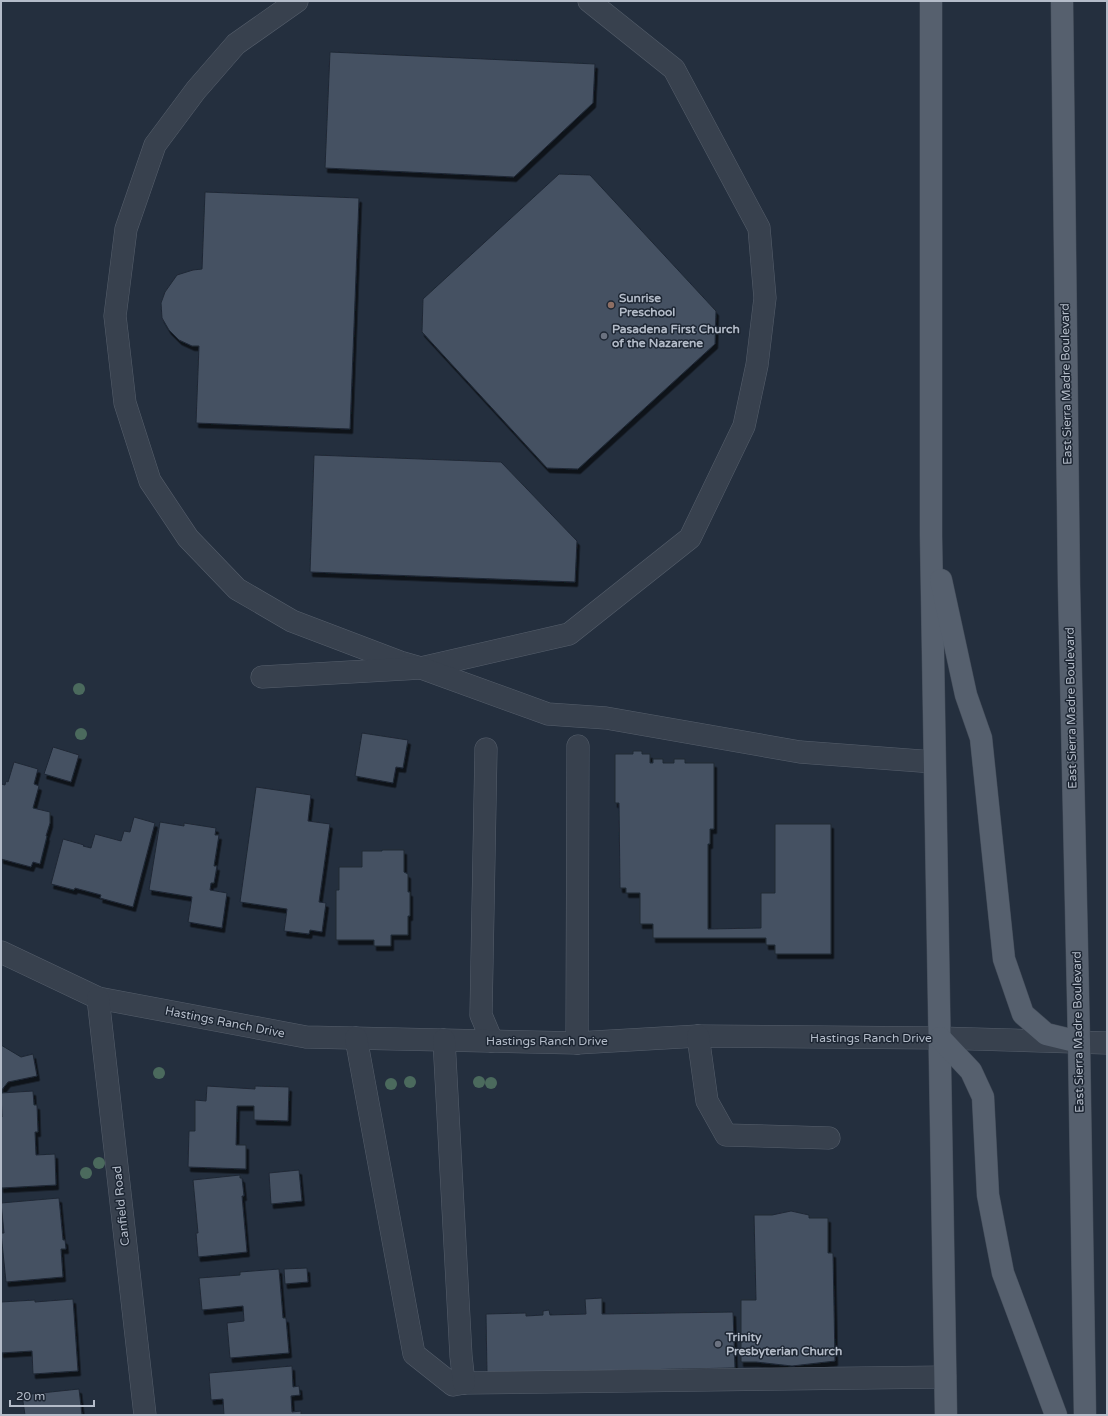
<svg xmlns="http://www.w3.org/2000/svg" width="1108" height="1416" font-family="'Varela Round',sans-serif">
<defs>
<filter id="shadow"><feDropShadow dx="2.5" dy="4.5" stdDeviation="0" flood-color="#0009"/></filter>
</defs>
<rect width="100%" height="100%" fill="#242f3e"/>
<g fill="#455162" stroke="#1f2835" filter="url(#shadow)">
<path d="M330,52L595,64L593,103L514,177L325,168Z"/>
<path d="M559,174L590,175L716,311L715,344L578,469L547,468L422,332L423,299Z"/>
<path d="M205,192L359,198L350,429L196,423L199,346H192L179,340L169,330L162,318L161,303L165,292L177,275L193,270L202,269Z"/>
<path d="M314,455L501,462L577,541L575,582L310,572Z"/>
<path d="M362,733L408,740L403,768L396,767L393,783L355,776Z"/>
<path d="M53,747L79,755L71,782L44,774Z"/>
<path d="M633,751H642V754H650V763H653V759H663V763H674V759H685V763H714V829H710V844H708V929L761,928V893H775V824H831V954H775V945H766V938H653V924H640V893H626V888H620L619,803H615V754H633Z"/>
<path d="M14,762L38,769L34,784L39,786L33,808L50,812V823L46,836H47L40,864L33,862L31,867L1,859V784L5,785L6,781L8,782Z"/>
<path d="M256,787L311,795L308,821L330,824L319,902L326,903L322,932L310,930L309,934L284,931L287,909L240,902Z"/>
<path d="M134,817L155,823L133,907L100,898L101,895L75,888L74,890L51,884L63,839L84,845L83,846L91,848L95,834L121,841L124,831L130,832Z"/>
<path d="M160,822L184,826V823L216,828L215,835H219L214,866H217L214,883H211L210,890L227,893L222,928L188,922L192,897L149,890Z"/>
<path d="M382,850H404V872L408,874V892H410V916H408V935H391V946H374V940H336V890H339V867H362V851H382Z"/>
<path d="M1,1045L21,1057L33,1054L37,1076L8,1082L1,1091Z"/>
<path d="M207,1086L255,1089V1086L289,1087L288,1121L254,1120V1106H237L236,1145H246V1169L188,1167L189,1131H195V1100L206,1101Z"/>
<path d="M33,1091L34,1105H37L38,1132H35L36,1155L55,1154L56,1185L1,1188V1117H2L1,1093Z"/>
<path d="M299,1170L302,1201L271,1204L269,1173Z"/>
<path d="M240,1175V1178H242L244,1196H242L247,1252L198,1257L196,1233H198L193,1180Z"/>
<path d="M59,1198L63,1240H65L66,1249H61L63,1277L6,1282L1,1233H4L1,1203Z"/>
<path d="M791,1211L809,1215V1218H828V1253H833L835,1361L792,1366L756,1362H741V1300H756L754,1215H772Z"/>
<path d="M307,1268L308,1282L285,1284L284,1269Z"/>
<path d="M279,1269L283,1318H286L289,1353L230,1358L227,1323L244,1321L243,1306L202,1310L199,1278L240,1275V1272Z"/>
<path d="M602,1298V1314L733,1312L735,1368L487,1373L486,1314L526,1313V1316L543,1315V1311L549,1310L550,1315L586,1314L585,1299Z"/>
<path d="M73,1299L78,1371L33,1374L32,1351L1,1353V1302L35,1300V1302Z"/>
<path d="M292,1366L293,1387L299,1386L300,1395L291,1396L292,1412L301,1411V1415H224L223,1399L211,1400L209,1373Z"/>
<path d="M79,1389L82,1415H25L22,1395Z"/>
</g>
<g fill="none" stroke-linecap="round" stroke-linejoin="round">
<defs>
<g id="minor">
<path d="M297,1L236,44L196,90L155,145L126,229L115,316L125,403L150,481L188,538L237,589L292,621L400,662L421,668L569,634L690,538L744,426L757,365L765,298L759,228L674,69L589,1"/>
<path d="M262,677L421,668L548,714L606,718L800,752L934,762"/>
<path d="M486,749L481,1015L492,1041"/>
<path d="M1,952L98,998L306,1037L577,1043L698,1036L940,1038L1107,1043"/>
<path d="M98,998L145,1415"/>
<path d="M698,1036L707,1101L726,1135L829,1138"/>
<path d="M356,1038L414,1354L453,1385L464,1383L945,1377"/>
<path d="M444,1040L461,1356L464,1383"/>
<path d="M577,1043L578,746"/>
</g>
<g id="major">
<path d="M931,1V536L946,1415"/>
<path d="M1062,1L1069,586L1079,1042L1085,1415"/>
<path d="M941,580L966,695L981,738L1004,959L1023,1014L1046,1034L1079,1042"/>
<path d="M940,1038L971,1071L983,1097L988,1195L1003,1273L1056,1415"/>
</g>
</defs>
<use href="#minor" stroke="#565f6c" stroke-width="23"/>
<use href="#major" stroke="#414a57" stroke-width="23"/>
<use href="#minor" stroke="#38414e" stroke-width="22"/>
<use href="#major" stroke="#56606e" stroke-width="22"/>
</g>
<g fill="#4b6a5d">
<circle cx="79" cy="689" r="6"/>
<circle cx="81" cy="734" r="6"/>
<circle cx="159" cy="1073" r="6"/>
<circle cx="410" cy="1082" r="6"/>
<circle cx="479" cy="1082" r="6"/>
<circle cx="491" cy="1083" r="6"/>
<circle cx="391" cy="1084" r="6"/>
<circle cx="99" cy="1163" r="6"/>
<circle cx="86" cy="1173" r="6"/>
</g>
<circle fill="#8d6e63" stroke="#1d2633" stroke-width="1.5" cx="611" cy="305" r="4"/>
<g fill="#6b7280" stroke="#1d2633" stroke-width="1.5">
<circle cx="604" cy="336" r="4"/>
<circle cx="718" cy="1344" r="4"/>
</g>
<g text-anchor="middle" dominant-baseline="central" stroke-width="3" stroke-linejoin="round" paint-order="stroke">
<g font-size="12" font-weight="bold" fill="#b4bcc9" stroke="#1d2633" text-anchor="start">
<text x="619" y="298">Sunrise<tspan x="619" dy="14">Preschool</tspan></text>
<text x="612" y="329">Pasadena First Church<tspan x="612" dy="14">of the Nazarene</tspan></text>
<text x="726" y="1337">Trinity<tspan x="726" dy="14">Presbyterian Church</tspan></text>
</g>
<g font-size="12" fill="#b4bcc9" stroke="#1d2633">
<text transform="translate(1066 384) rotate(-91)">East Sierra Madre Boulevard</text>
<text transform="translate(1071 708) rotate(-91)">East Sierra Madre Boulevard</text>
<text transform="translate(225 1022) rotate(11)">Hastings Ranch Drive</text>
<text transform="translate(1078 1032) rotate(-91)">East Sierra Madre Boulevard</text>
<text x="871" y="1038">Hastings Ranch Drive</text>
<text x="547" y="1041">Hastings Ranch Drive</text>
<text transform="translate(121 1206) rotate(-96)">Canfield Road</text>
</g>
</g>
<rect width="1108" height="1416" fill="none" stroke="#b4bcc9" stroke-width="4"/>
<path d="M10 1400v6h84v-6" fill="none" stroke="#b4bcc9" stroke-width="2"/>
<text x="16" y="1400" font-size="12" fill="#b4bcc9" stroke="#1d2633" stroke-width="3" paint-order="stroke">20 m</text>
</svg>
